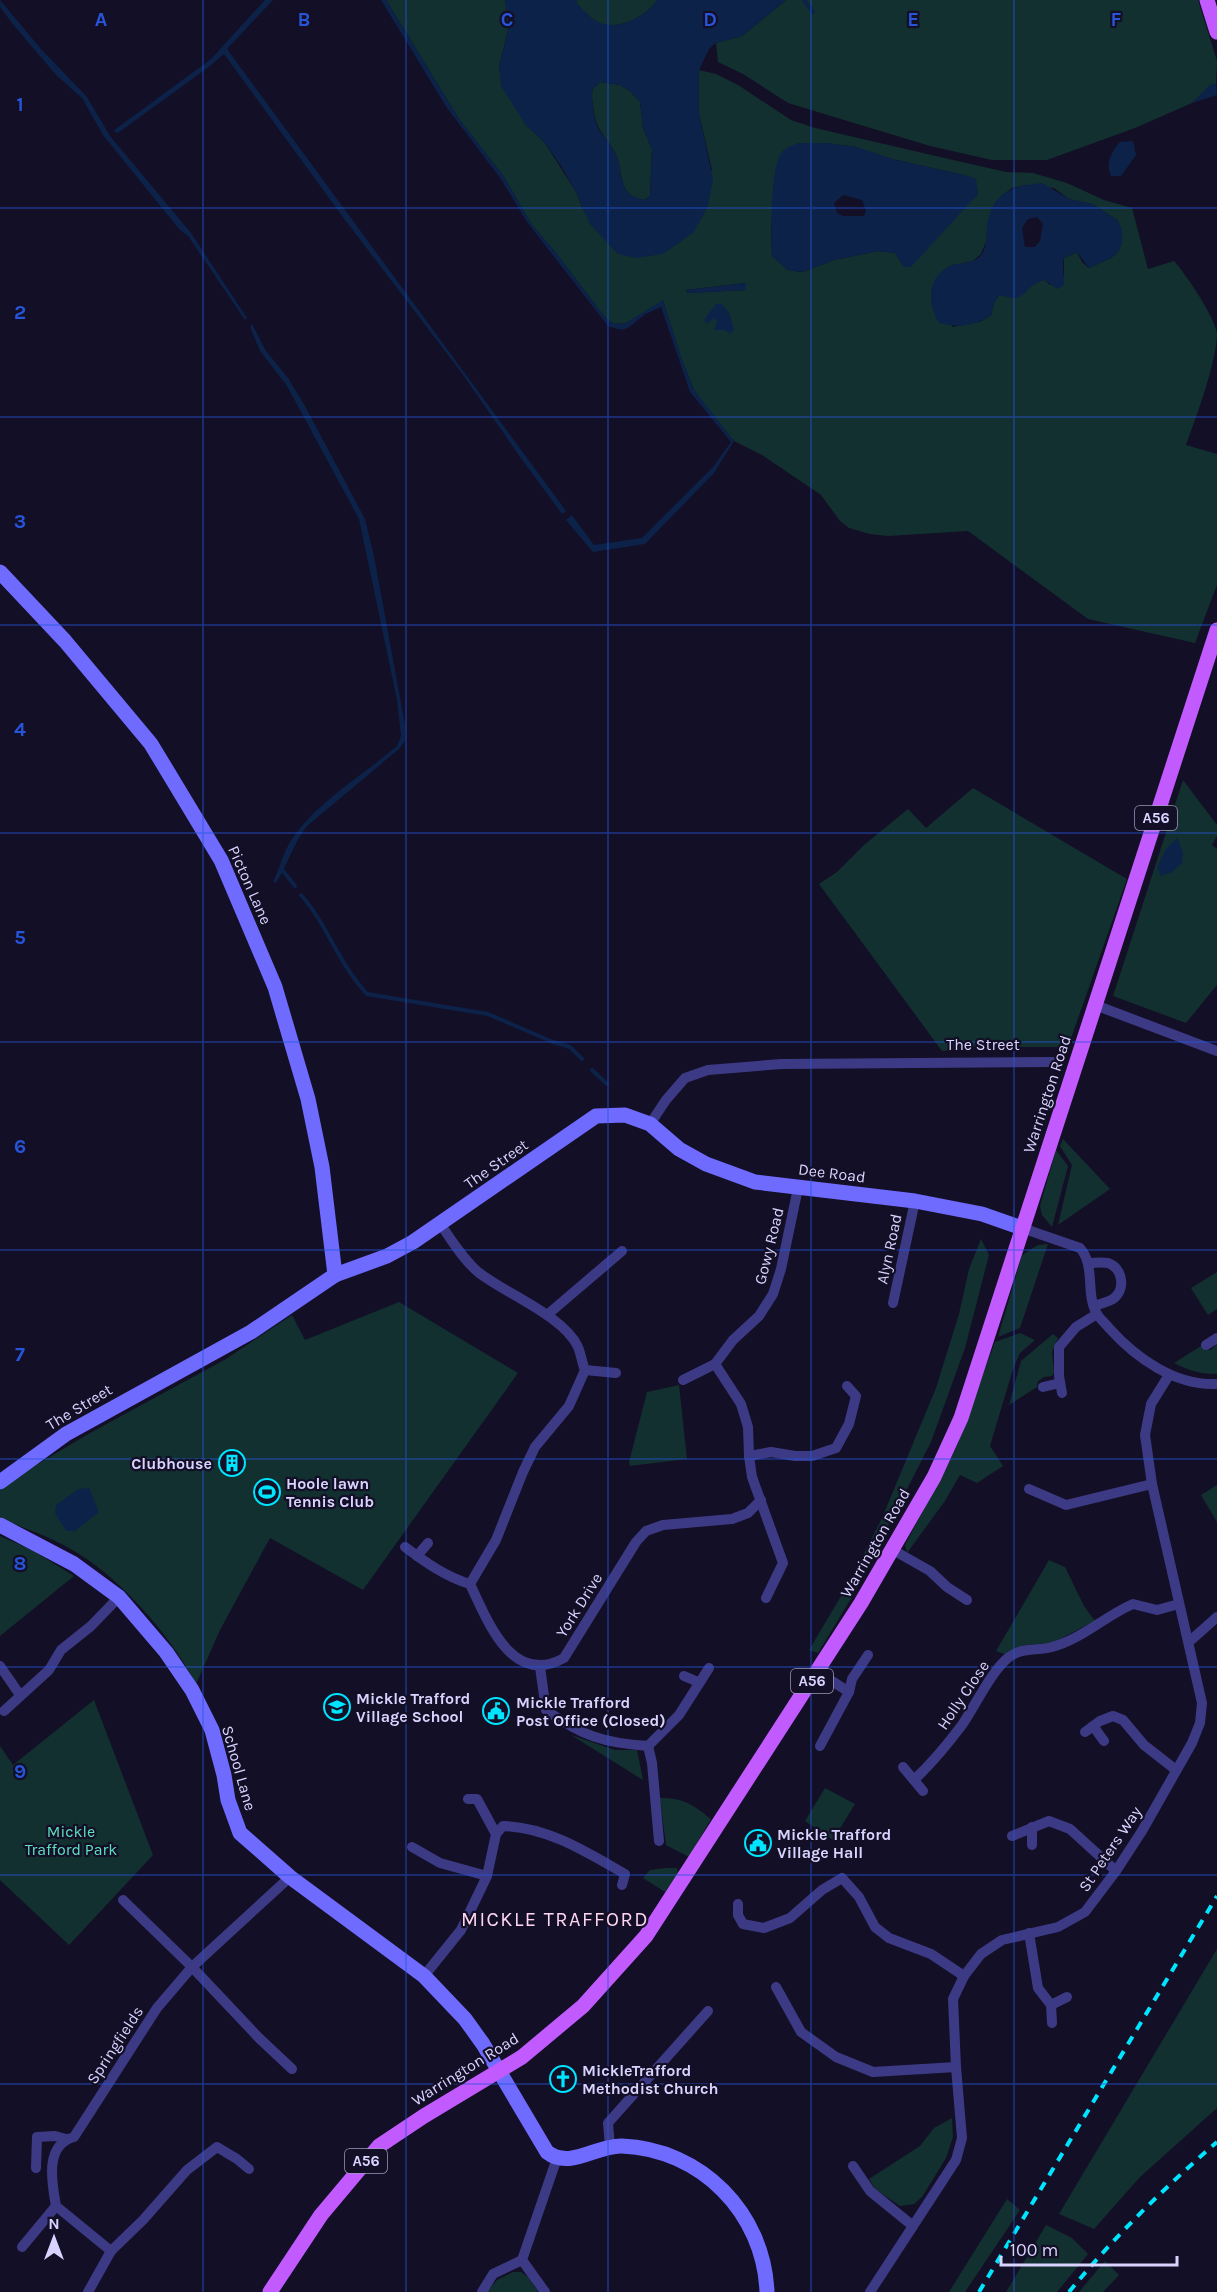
<svg xmlns="http://www.w3.org/2000/svg" width="1217" height="2292" font-family="Karla,sans-serif">
<rect width="100%" height="100%" fill="#130f26"/>
<g fill="#12302f" fill-rule="evenodd">
<path d="M386,0H505L509,26L499,67L525,124L545,143L576,192L584,211L618,254L712,170L699,114V70L716,74L738,85L791,120L815,128L962,162L1006,172L1033,173L1067,183L1104,200L1132,208L1148,269L1174,261C1187,276 1213,314 1217,333C1217,361 1196,418 1186,445L1217,454V585L1195,643L1088,619L968,531L888,536L870,534L849,528L840,521L821,495L762,455L734,441L706,407L694,390L681,357L663,301L626,323L614,324L607,320L556,253L532,225L504,177L459,119ZM799,143H826L856,147L892,159L964,175L975,179L978,194L904,267L895,253L878,251L834,260L802,272L788,270L772,256L771,229L776,168ZM1026,185L1054,188L1069,199L1092,204L1117,220L1122,230V243L1118,252L1111,258L1089,268L1082,262L1077,252L1064,258V276L1050,285L1045,280C1018,285 1035,302 999,295L994,303L991,315L982,321L952,327L949,266L973,261L981,254L986,242L987,233L1000,197L1012,188ZM746,283V290L688,293L686,290Z"/>
<path d="M577,0H657C647,16 622,29 602,24C592,21 583,10 576,3Z"/>
<path d="M786,0H1198L1217,61L1216,84L1210,85L1192,103L1135,128L1047,160H992L930,146L788,103L743,74L718,62L716,43L742,36Z"/>
<path d="M600,82L620,85L630,91L640,102L643,128L652,149L650,196L644,200C618,195 624,177 617,157C613,147 605,139 600,130C595,123 590,96 593,89C594,88 599,83 600,82Z"/>
<path d="M1183,780L1217,825V836L1212,845L1217,849V985L1186,1023L1113,996Z"/>
<path d="M973,788L1127,879L1068,1047H965L956,1050L942,1051L819,884L837,872L864,845L908,809L926,828Z"/>
<path d="M1063,1139L1110,1189L1058,1225L1072,1165L1060,1146Z"/>
<path d="M1056,1150L1068,1166L1052,1227L1042,1215L1040,1206Z"/>
<path d="M981,1239L989,1255L965,1348L931,1442L852,1597L818,1653L809,1650L850,1581L882,1518L936,1388L959,1314L969,1269Z"/>
<path d="M1048,1244L1020,1328L998,1337L1022,1255L1038,1245Z"/>
<path d="M1217,1272V1309L1208,1315L1191,1288Z"/>
<path d="M399,1302L518,1373L363,1590L270,1538L220,1630L196,1684C170,1634 118,1575 69,1548C48,1536 24,1528 2,1519L0,1516V1491L6,1483L90,1433L226,1359L292,1315L305,1340Z"/>
<path d="M1020,1333L1035,1340L1020,1353L1013,1369L990,1446L1003,1466L977,1483L960,1475L945,1501L907,1553L905,1545L955,1450L995,1342Z"/>
<path d="M1053,1334L1058,1338L1052,1352L1054,1372L1052,1376L1044,1377L1038,1381L1037,1387L1009,1405L1021,1361Z"/>
<path d="M1217,1344V1374C1201,1374 1189,1371 1174,1363L1201,1346L1205,1350H1211Z"/>
<path d="M679,1385L687,1459L630,1466L629,1462L647,1392Z"/>
<path d="M1217,1485V1522L1201,1495Z"/>
<path d="M0,1536L32,1550L74,1576L0,1636Z"/>
<path d="M1049,1560L1065,1567L1084,1606L1095,1621L1052,1643L1024,1645L1004,1654L996,1651Z"/>
<path d="M94,1700L153,1855L69,1945L0,1880V1746L13,1765Z"/>
<path d="M571,1735L615,1750H637L643,1780Z"/>
<path d="M825,1788L855,1804L833,1840L805,1821Z"/>
<path d="M660,1798C685,1798 693,1805 711,1819L689,1857L666,1845Z"/>
<path d="M666,1868H677L678,1874L665,1892L643,1878L650,1870Z"/>
<path d="M1217,1949V2108L1140,2177L1094,2229L1059,2214Z"/>
<path d="M952,2118L953,2137L946,2158L922,2197L914,2204L900,2206L875,2189L869,2179L920,2146L934,2128Z"/>
<path d="M1007,2199L1020,2210L965,2292H949Z"/>
<path d="M1046,2225L1072,2238L1088,2254L1057,2292H1006Z"/>
<path d="M1105,2261L1119,2275L1103,2292H1079Z"/>
<path d="M513,2272H521L528,2277L538,2292H487L497,2280Z"/>
</g>
<g fill="#0c2248" fill-rule="evenodd">
<path d="M0,0L41,49L87,97L110,136L191,233L247,318L245,320L188,236L179,229L103,135L82,98L56,75L12,23L0,7Z"/>
<path d="M265,0H273L227,49L566,511L562,514L520,457L461,372L345,220L224,54L210,66L118,133L113,131L211,59Z"/>
<path d="M381,0H386L459,119L504,177L532,225L556,253L607,320L614,324L626,323L663,300L681,357L694,390L734,441L714,473L645,544L593,552L566,520L572,515L594,545L642,538L713,467L731,442L690,392L661,307C656,310 648,312 643,316C628,327 628,334 608,326L527,222L501,179L447,108Z"/>
<path d="M505,0H577L576,3C584,10 592,21 603,24C622,29 647,16 657,0H786L742,36L716,43L709,49L699,70V114L713,179L708,206L694,232L663,254L636,258L618,254L590,224L576,192L561,166L545,143L525,124L501,86L499,67L509,26ZM600,82L620,85L630,91L640,102L643,128L652,149L650,196L645,200C618,196 624,177 617,157C613,147 605,139 599,130C595,124 590,96 593,89C594,88 599,83 600,82Z"/>
<path d="M1216,84L1217,95L1192,103L1210,85Z"/>
<path d="M1133,141L1136,155L1121,176H1111C1105,163 1112,151 1120,142Z"/>
<path d="M799,143H826L856,147L892,159L964,175L976,179L978,194L911,267H904L895,253L878,251L834,260L802,272L788,270L772,256C771,235 770,167 782,152C786,147 794,145 799,143ZM843,195L862,200L866,211L864,216H843L837,213L834,203Z"/>
<path d="M1042,183L1069,199L1092,204L1117,220L1122,230V243L1118,252L1111,258L1089,268L1077,252L1064,258L1063,264L1064,285L1057,289L1045,280C1028,283 1025,298 1015,298C1010,298 1004,296 999,295L994,303L991,315C976,326 956,328 939,323C928,303 926,280 948,267C958,261 973,266 982,254C987,246 986,236 987,227C991,193 1011,186 1042,183ZM1037,217L1043,224L1040,241L1035,247H1025L1022,228L1028,219Z"/>
<path d="M746,283V290L688,293L686,290Z"/>
<path d="M716,304H722L729,313L734,329L730,334L725,330H714L717,321L714,318L707,324L704,320Z"/>
<path d="M252,324L266,351L288,378L305,406L365,519L374,556L405,725V741L399,749L307,826C293,844 288,864 276,883L273,882C280,868 283,852 292,839C318,801 362,776 397,746L401,736L397,700L359,519L287,386L260,351L250,327Z"/>
<path d="M1177,838L1183,852L1182,863L1172,872L1161,876L1157,867L1166,849Z"/>
<path d="M89,1488L99,1512L75,1531H66L55,1513L56,1505L78,1489Z"/>
</g>
<g fill="none" stroke-linecap="round" stroke-linejoin="round">
<g stroke="#0c2248" stroke-width="4">
<path d="M804,0L813,12"/>
<path d="M283,871L295,886"/>
<path d="M301,895C327,924 338,963 367,994L488,1014L553,1042L570,1047L582,1059"/>
<path d="M592,1070L607,1084"/>
</g>
<g stroke="#3d3a85" stroke-width="10">
<path d="M1095,1005L1217,1051"/>
<path d="M650,1124L666,1100L685,1078L708,1070L781,1064L1054,1062"/>
<path d="M441,1225C452,1241 463,1259 478,1272C506,1294 564,1316 578,1347C581,1354 582,1363 585,1370L569,1406L535,1447L523,1472L496,1540L470,1584C488,1622 512,1687 564,1658L636,1542L646,1531L663,1525L732,1519L748,1513L761,1500"/>
<path d="M1022,1228L1080,1248C1096,1266 1085,1294 1097,1314C1100,1319 1106,1324 1109,1328C1136,1358 1175,1386 1217,1384"/>
<path d="M1088,1263C1094,1263 1102,1262 1108,1263C1123,1268 1126,1290 1113,1299C1108,1302 1100,1304 1094,1306"/>
<path d="M893,1303L915,1201"/>
<path d="M547,1315L622,1251"/>
<path d="M1206,1345L1217,1338"/>
<path d="M715,1364L741,1404L748,1427L749,1456L752,1477L783,1563L766,1598"/>
<path d="M585,1370L616,1373"/>
<path d="M683,1380L715,1364L733,1340L759,1316L773,1294L781,1269L798,1188"/>
<path d="M1043,1387L1060,1383"/>
<path d="M1062,1393L1059,1376V1347L1076,1327L1097,1314"/>
<path d="M749,1456L771,1452L795,1456H812L836,1448L849,1424L856,1396L847,1386"/>
<path d="M1029,1489L1066,1505L1152,1484"/>
<path d="M405,1547C425,1562 446,1577 470,1584"/>
<path d="M893,1550L930,1571L947,1587L967,1600"/>
<path d="M417,1556L428,1543"/>
<path d="M1190,1641L1217,1617"/>
<path d="M0,1666L20,1695"/>
<path d="M540,1667L546,1710C582,1736 604,1743 648,1746L679,1715L709,1668"/>
<path d="M818,1672L849,1692L820,1746"/>
<path d="M684,1676L698,1682"/>
<path d="M849,1692L852,1679L868,1655"/>
<path d="M4,1711L49,1670L61,1650L91,1626L119,1597"/>
<path d="M1093,1726L1104,1741"/>
<path d="M1085,1732L1100,1721L1113,1716L1123,1720L1144,1745L1176,1770"/>
<path d="M648,1746L652,1763L659,1841"/>
<path d="M903,1767L923,1791"/>
<path d="M914,1780C932,1763 947,1745 962,1725C975,1706 992,1670 1009,1657C1023,1647 1037,1651 1052,1647C1082,1639 1105,1616 1133,1604L1157,1610L1179,1604"/>
<path d="M1032,1827V1845"/>
<path d="M496,1834L503,1826C548,1827 588,1853 625,1874L622,1885"/>
<path d="M1012,1836L1049,1821L1070,1829L1116,1871"/>
<path d="M412,1847L440,1863L487,1876"/>
<path d="M123,1900L192,1967L290,1877"/>
<path d="M738,1904V1915L743,1924L764,1928L790,1918L822,1890L842,1878L859,1897L875,1927L889,1938L931,1954L964,1976"/>
<path d="M1029,1933L1038,1988L1051,2005L1052,2023"/>
<path d="M424,1976L461,1930L487,1876L496,1834L477,1799H468"/>
<path d="M776,1987L801,2032L836,2057L873,2072L956,2067"/>
<path d="M1051,2005L1067,1997"/>
<path d="M610,2147L608,2123L708,2011"/>
<path d="M853,2166L870,2191L913,2226"/>
<path d="M36,2168L37,2137L55,2136L66,2139"/>
<path d="M22,2247L56,2206"/>
<path d="M111,2251L56,2206C52,2183 44,2145 74,2137L157,2008L192,1967L259,2038L292,2069"/>
<path d="M88,2292L111,2251L143,2220L187,2170L217,2147L237,2159L249,2169"/>
<path d="M482,2292L493,2274L522,2260"/>
<path d="M545,2292L522,2260L557,2158"/>
<path d="M870,2292L956,2160L962,2138L956,2067L953,1999L964,1976L981,1954L1002,1940L1058,1927L1085,1912L1116,1871L1142,1831L1192,1743L1200,1723L1202,1703L1152,1484L1145,1435L1151,1404L1169,1375"/>
</g>
<g stroke="#6f6bff" stroke-width="15">
<path d="M0,572L65,641L151,744L221,860L275,987L308,1099L322,1167L335,1275"/>
<path d="M0,1482L66,1434L251,1332L335,1275L387,1256L413,1242L596,1116L625,1115L650,1124L679,1149L706,1164L755,1182L915,1201L982,1214L1022,1228"/>
<path d="M0,1525L74,1564L119,1597L166,1652L192,1690L212,1730L224,1775L228,1800L240,1833L290,1877L424,1976L465,2019L483,2044L547,2152C570,2170 596,2145 622,2146C701,2149 764,2213 767,2292"/>
</g>
<g stroke="#c25bff" stroke-width="15">
<path d="M1207,0L1217,32"/>
<path d="M270,2292L321,2215L379,2146L424,2116L522,2057L583,2006L646,1936L861,1603L934,1477L961,1418L1217,630"/>
</g>
<g stroke="#00e5ff" stroke-width="4" stroke-dasharray="9 8" stroke-linecap="butt">
<path d="M979,2292L1217,1896"/>
<path d="M1069,2292C1113,2238 1164,2188 1217,2142"/>
</g>
</g>
<path fill="none" stroke="#2655da" stroke-width="1.5" stroke-opacity="0.55" d="M203,0V2292M406,0V2292M608,0V2292M811,0V2292M1014,0V2292M0,208H1217M0,417H1217M0,625H1217M0,833H1217M0,1042H1217M0,1250H1217M0,1459H1217M0,1667H1217M0,1875H1217M0,2084H1217"/>
<defs>
<symbol id="building-ring" viewBox="-11 -11 22 22"><circle r="9.5" fill="#130f26" stroke="#00e5ff" stroke-width="1.5"/><path d="M-4-6H4V6H1V3H-1V6H-4ZM-2.5-4.3h1.7v1.8h-1.7ZM.8-4.3h1.7v1.8H.8ZM-2.5-1h1.7V.8h-1.7ZM.8-1h1.7V.8H.8Z" fill="#00e5ff"/></symbol>
<symbol id="stadium-ring" viewBox="-11 -11 22 22"><circle r="9.5" fill="#130f26" stroke="#00e5ff" stroke-width="1.5"/><path d="M0-5a6.5 5 0 1 0 0 10a6.5 5 0 1 0 0-10ZM-3.5-1.8h7v3.6h-7Z" fill="#00e5ff"/></symbol>
<symbol id="school-ring" viewBox="-11 -11 22 22"><circle r="9.5" fill="#130f26" stroke="#00e5ff" stroke-width="1.5"/><path d="M0-5L7-2L0 1L-7-2ZM-4 1L0 2.5L4 1V4Q0 6-4 4Z" fill="#00e5ff"/></symbol>
<symbol id="civic-ring" viewBox="-11 -11 22 22"><circle r="9.5" fill="#130f26" stroke="#00e5ff" stroke-width="1.5"/><path d="M-.6-6.5H3V-4.5H.6V-3L4-1V1h2V6H-6V1h2V-1L-.6-3ZM-1.2 2.5V6h2.4V2.5Z" fill="#00e5ff"/></symbol>
<symbol id="church-ring" viewBox="-11 -11 22 22"><circle r="9.5" fill="#130f26" stroke="#00e5ff" stroke-width="1.5"/><path d="M-1.2-6h2.4v3.5h3.3v2.4h-3.3V6h-2.4V-.1h-3.3v-2.4h3.3Z" fill="#00e5ff"/></symbol>
</defs>
<g fill-rule="evenodd">
<use href="#building-ring" x="217" y="1448" width="30" height="30"/>
<use href="#stadium-ring" x="252" y="1477" width="30" height="30"/>
<use href="#school-ring" x="322" y="1692" width="30" height="30"/>
<use href="#civic-ring" x="481" y="1696" width="30" height="30"/>
<use href="#civic-ring" x="743" y="1828" width="30" height="30"/>
<use href="#church-ring" x="548" y="2064" width="30" height="30"/>
</g>
<g text-anchor="middle" dominant-baseline="central" stroke-width="4.5" stroke-linejoin="round" paint-order="stroke">
<g fill="#130f26" stroke="#9e99be" stroke-width="1.5">
<rect x="1135" y="806" width="42" height="24" rx="4.5"/>
<rect x="791" y="1669" width="42" height="24" rx="4.5"/>
<rect x="345" y="2149" width="42" height="24" rx="4.5"/>
</g>
<g font-size="15" font-weight="bold" fill="#d9d4ff">
<text x="1156" y="818">A56</text>
<text x="812" y="1681">A56</text>
<text x="366" y="2161">A56</text>
</g>
<g font-size="16" fill="#d9d4ff" stroke="#130f26">
<text transform="translate(250 885) rotate(66)">Picton Lane</text>
<text x="983" y="1044">The Street</text>
<text transform="translate(1047 1094) rotate(-72)">Warrington Road</text>
<text transform="translate(496 1164) rotate(-35)">The Street</text>
<text transform="translate(832 1173) rotate(7)">Dee Road</text>
<text transform="translate(769 1246) rotate(-76)">Gowy Road</text>
<text transform="translate(889 1249) rotate(-78)">Alyn Road</text>
<text transform="translate(79 1407) rotate(-31)">The Street</text>
<text transform="translate(875 1543) rotate(-60)">Warrington Road</text>
<text transform="translate(579 1605) rotate(-58)">York Drive</text>
<text transform="translate(963 1695) rotate(-56)">Holly Close</text>
<text transform="translate(239 1768) rotate(74)">School Lane</text>
<text transform="translate(1110 1849) rotate(-56)">St Peters Way</text>
<text transform="translate(115 2045) rotate(-57)">Springfields</text>
<text transform="translate(465 2069) rotate(-32)">Warrington Road</text>
</g>
<g font-size="16" font-weight="bold" fill="#d9d4ff" stroke="#130f26" text-anchor="start">
<text x="212" y="1463" text-anchor="end">Clubhouse</text>
<text x="286" y="1483">Hoole lawn<tspan x="286" dy="18">Tennis Club</tspan></text>
<text x="356" y="1698">Mickle Trafford<tspan x="356" dy="18">Village School</tspan></text>
<text x="516" y="1702">Mickle Trafford<tspan x="516" dy="18">Post Office (Closed)</tspan></text>
<text x="777" y="1834">Mickle Trafford<tspan x="777" dy="18">Village Hall</tspan></text>
<text x="582" y="2070">MickleTrafford<tspan x="582" dy="18">Methodist Church</tspan></text>
</g>
<g font-size="16" fill="#5fe0c0" stroke="#130f26">
<text x="71" y="1831">Mickle<tspan x="71" dy="18">Trafford Park</tspan></text>
</g>
<g font-size="20" letter-spacing="1.5" fill="#ffd6f0" stroke="#130f26">
<text x="555" y="1919">MICKLE TRAFFORD</text>
</g>
</g>
<g font-size="20" text-anchor="middle" font-weight="bold" fill="#2655da" stroke="#130f26" stroke-width="4.5" stroke-linejoin="round" paint-order="stroke">
<text x="101" y="26">A</text>
<text x="304" y="26">B</text>
<text x="507" y="26">C</text>
<text x="710" y="26">D</text>
<text x="913" y="26">E</text>
<text x="1116" y="26">F</text>
<text x="20" y="111">1</text>
<text x="20" y="319">2</text>
<text x="20" y="528">3</text>
<text x="20" y="736">4</text>
<text x="20" y="944">5</text>
<text x="20" y="1153">6</text>
<text x="20" y="1361">7</text>
<text x="20" y="1570">8</text>
<text x="20" y="1778">9</text>
</g>
<g transform="translate(54 2238)" stroke="#130f26" stroke-width="4.5" paint-order="stroke">
<path d="M0-4.5L10 22L0 15L-10 22Z" fill="#d9d4ff"/>
<text y="-9" font-size="16" font-weight="bold" text-anchor="middle" fill="#d9d4ff">N</text>
</g>
<path d="M1001 2256v9h176v-9" fill="none" stroke="#d9d4ff" stroke-width="3"/>
<text x="1010" y="2256" font-size="18" fill="#d9d4ff" stroke="#130f26" stroke-width="4.5" paint-order="stroke">100 m</text>
</svg>
